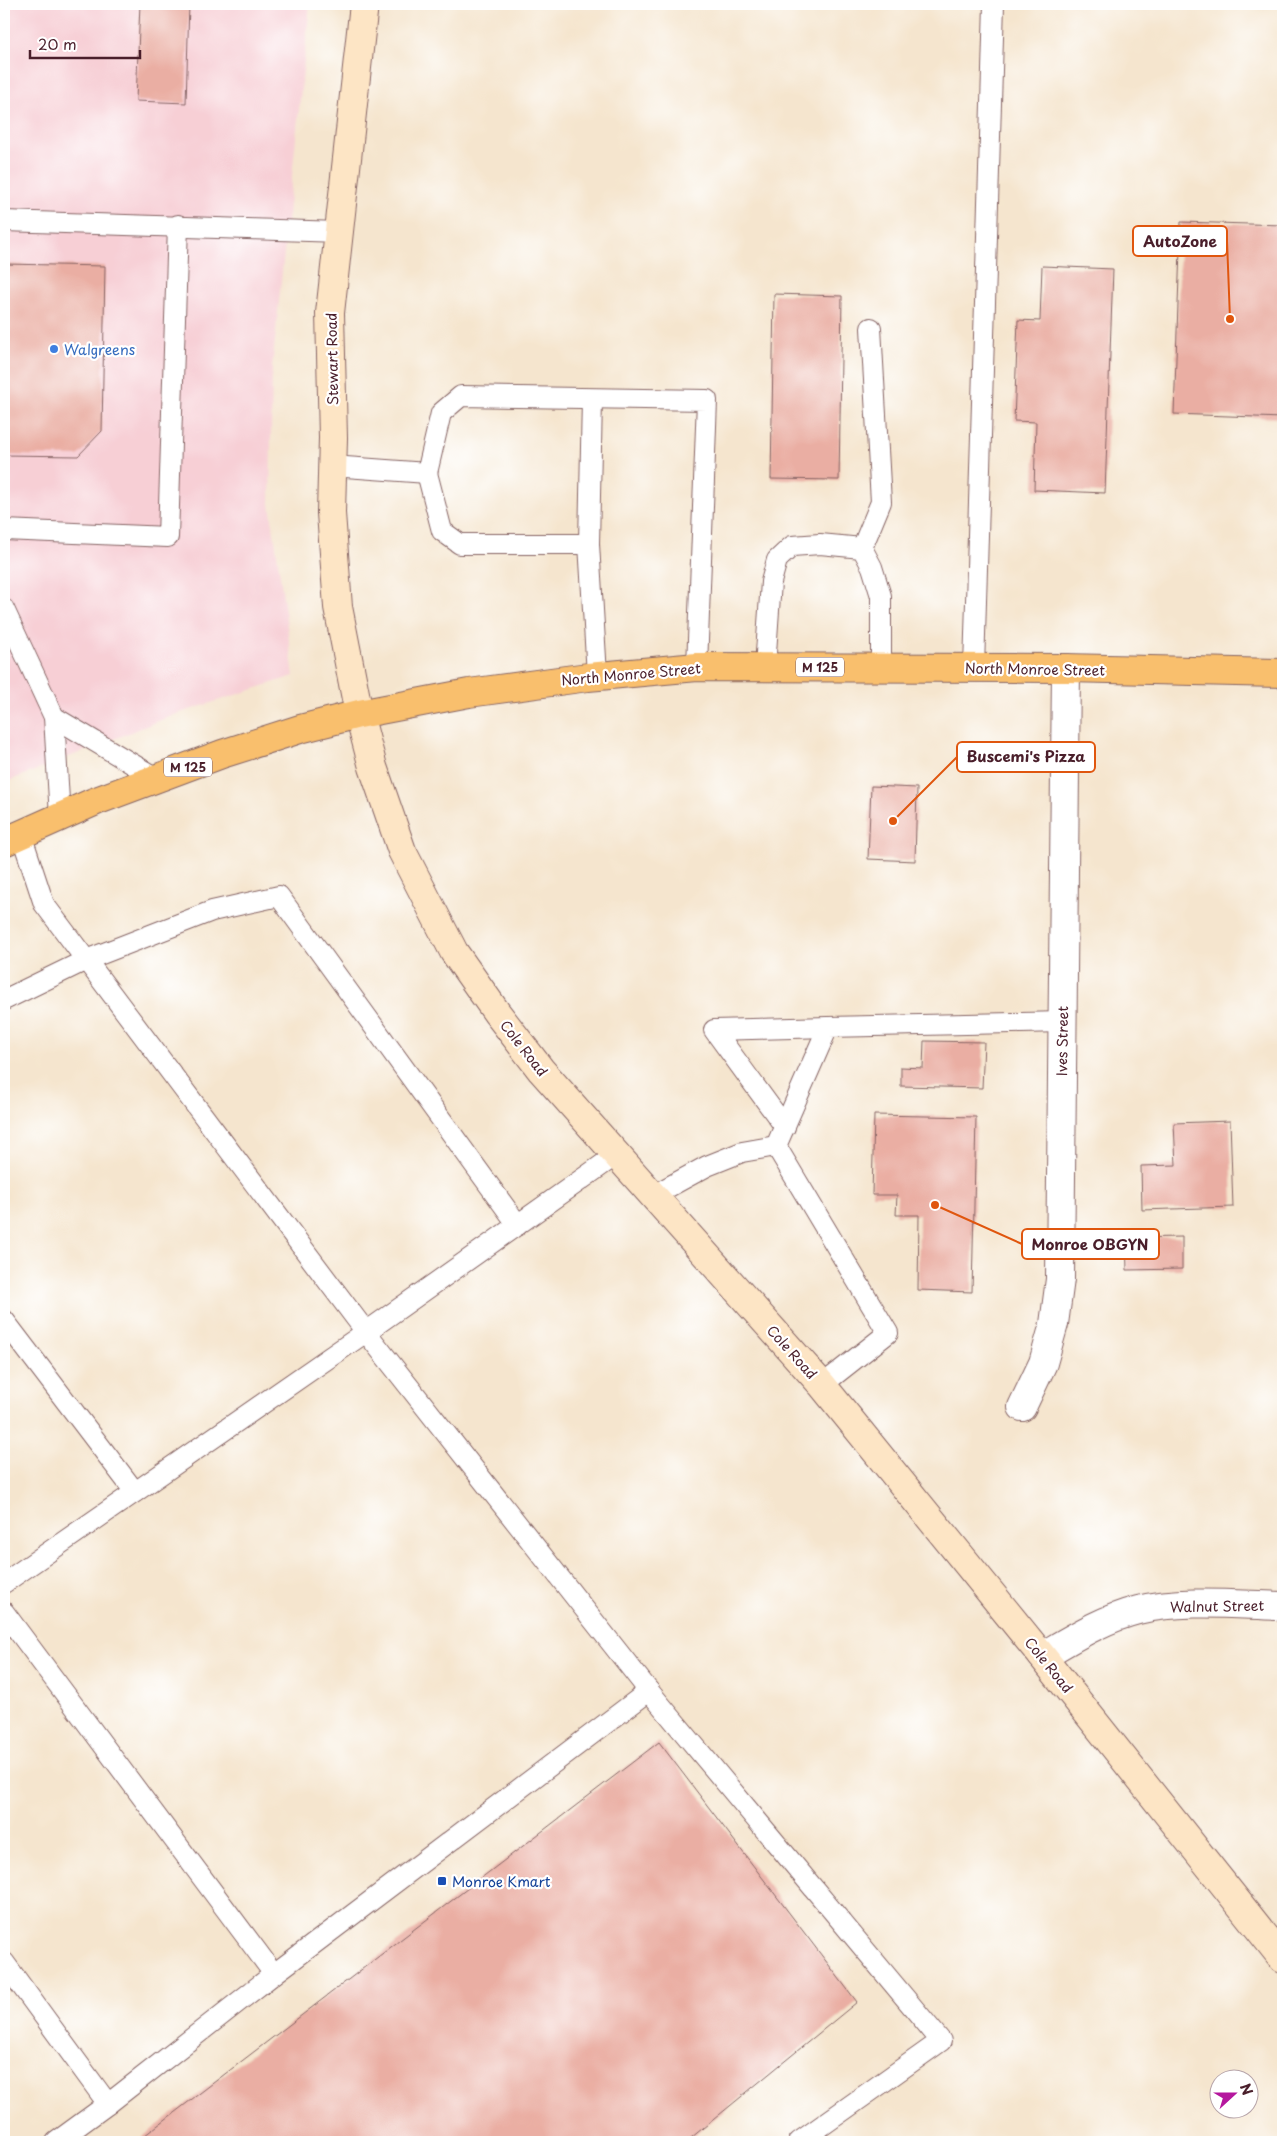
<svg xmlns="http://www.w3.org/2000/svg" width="1287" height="2146" font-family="'Playpen Sans',sans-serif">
<rect width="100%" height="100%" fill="#fff"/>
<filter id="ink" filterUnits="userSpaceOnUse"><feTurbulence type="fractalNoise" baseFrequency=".02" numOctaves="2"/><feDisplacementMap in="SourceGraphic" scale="10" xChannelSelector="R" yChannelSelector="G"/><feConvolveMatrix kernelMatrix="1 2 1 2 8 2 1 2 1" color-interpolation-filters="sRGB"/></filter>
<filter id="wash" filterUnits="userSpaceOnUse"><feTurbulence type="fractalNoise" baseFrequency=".0096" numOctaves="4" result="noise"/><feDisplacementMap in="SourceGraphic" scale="20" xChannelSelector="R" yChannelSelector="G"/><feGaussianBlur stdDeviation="1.12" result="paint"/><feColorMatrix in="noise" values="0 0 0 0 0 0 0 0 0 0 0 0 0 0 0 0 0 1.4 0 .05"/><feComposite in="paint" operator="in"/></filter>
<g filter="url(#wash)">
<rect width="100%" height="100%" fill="#f5e5ce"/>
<path fill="#f7cfd5" d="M4,4H310L272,368L270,504L294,676L171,716L4,783Z"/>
<g id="blocks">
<g fill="#eaaea3">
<path d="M140,4H189L186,103L136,101Z"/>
<path d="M1181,222L1283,225V418L1174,414Z"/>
<path d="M4,264L105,266L102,431L78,456L4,455Z"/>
<path d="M1042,266L1113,269L1105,493L1034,490L1036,422L1014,421L1018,320L1040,321Z"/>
<path d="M774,294L842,296L839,480L771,479Z"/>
<path d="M871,786L917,788L915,861L868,859Z"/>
<path d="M924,1041L984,1042L982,1088L901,1086V1067L923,1068Z"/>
<path d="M874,1115L976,1117L972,1292L918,1290L919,1215H896L897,1195H872Z"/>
<path d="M1230,1121L1233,1207L1142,1210L1141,1166L1176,1165L1174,1123Z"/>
<path d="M1182,1237V1269L1127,1270L1126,1238Z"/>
<path d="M659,1742L857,2002L686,2142H136Z"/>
</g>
</g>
</g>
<g filter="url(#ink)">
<use href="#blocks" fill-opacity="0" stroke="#866464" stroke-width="1"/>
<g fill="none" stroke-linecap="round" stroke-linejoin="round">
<defs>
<g id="lane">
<path d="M4,221L339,232"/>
<path d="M592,399L589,544L597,675"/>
<path d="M332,466L427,473L441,413L461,396L707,400L697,667"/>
<path d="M427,473L442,531L460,544H589"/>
<path d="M4,530L168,537L178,225"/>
<path d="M862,548L881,502L871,328"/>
<path d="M4,609L54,717L60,817"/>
<path d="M765,667L771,582L777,560L792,546L820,544L862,548L872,567L881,596V667"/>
<path d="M974,668L994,4"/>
<path d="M54,717L156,778"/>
<path d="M4,1000L86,960L212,911L279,896L518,1225"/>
<path d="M785,1127L714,1030L828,1027"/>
<path d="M652,1196L707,1166L742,1152L776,1146"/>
<path d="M4,1320L135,1492"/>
<path d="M822,1385L888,1333L776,1146L828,1027L1063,1022"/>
<path d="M4,1583L366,1332L616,1155"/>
<path d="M4,1612L274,1974"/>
<path d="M649,1691L941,2041L799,2142"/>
<path d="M4,1962L108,2104L274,1974L649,1691L366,1332L44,904L21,834"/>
<path d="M56,2142L108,2104"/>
</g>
<g id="street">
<path d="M1022,1407L1043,1363L1054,1324L1060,1279L1066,668"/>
<path d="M1042,1656C1073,1638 1103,1619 1138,1610C1185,1599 1236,1605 1283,1606"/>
</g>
<path id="secondary" d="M364,4L330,313L333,438L331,513L338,607L359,714L373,767L402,851L454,952L497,1013L541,1070L822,1385L1042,1656L1283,1959"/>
<path id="primary" d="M4,842L96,801L222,754L300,729L359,714L469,693L588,677L697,667L1066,668L1283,673"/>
</defs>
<use href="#lane" stroke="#866464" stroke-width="22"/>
<use href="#street" stroke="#866464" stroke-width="30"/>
<use href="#secondary" stroke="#866464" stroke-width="30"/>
<use href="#primary" stroke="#866464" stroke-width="30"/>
<use href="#lane" stroke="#fff" stroke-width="20"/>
<use href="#street" stroke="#fff" stroke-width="28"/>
<use href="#secondary" stroke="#fde5c5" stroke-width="28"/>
<use href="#primary" stroke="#f9bf6d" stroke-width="28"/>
</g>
</g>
<circle fill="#3f7fe0" stroke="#fff" stroke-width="2" cx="54" cy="349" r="5"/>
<rect fill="#1a4fb4" stroke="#fff" stroke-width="2" x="437" y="1876" width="10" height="10" rx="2.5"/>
<g text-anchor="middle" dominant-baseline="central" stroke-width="4.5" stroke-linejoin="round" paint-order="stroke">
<g fill="#fff" stroke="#80626b" stroke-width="1">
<rect x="796" y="657.5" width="48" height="19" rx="4"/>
<rect x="164" y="757.5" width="48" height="19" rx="4"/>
</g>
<g font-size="12" font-weight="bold" fill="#4a1f2b">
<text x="820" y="667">M 125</text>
<text x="188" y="767">M 125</text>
</g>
<g font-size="14" fill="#366cbe" stroke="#fff" text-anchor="start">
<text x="64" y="349">Walgreens</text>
</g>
<g font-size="14" fill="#4a1f2b" stroke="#fff">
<text transform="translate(332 359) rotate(-91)">Stewart Road</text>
<text transform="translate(1035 669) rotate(1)">North Monroe Street</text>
<text transform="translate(631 674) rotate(-5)">North Monroe Street</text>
<text transform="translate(1062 1041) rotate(-89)">Ives Street</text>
<text transform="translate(524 1048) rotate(52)">Cole Road</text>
<text transform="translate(792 1352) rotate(48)">Cole Road</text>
<text transform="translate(1217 1606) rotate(-1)">Walnut Street</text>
<text transform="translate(1049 1665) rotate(51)">Cole Road</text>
</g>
<g font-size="14" fill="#164399" stroke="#fff" text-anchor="start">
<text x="452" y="1881">Monroe Kmart</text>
</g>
</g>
<path fill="none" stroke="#e0560e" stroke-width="2" d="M1230 319L1227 241M893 821L957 757M935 1205L1022 1244"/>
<g fill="#e0560e" stroke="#fff" stroke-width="2">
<circle cx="1230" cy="319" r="5"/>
<circle cx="893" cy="821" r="5"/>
<circle cx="935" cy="1205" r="5"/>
</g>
<g fill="#fff" stroke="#e0560e" stroke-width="2">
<rect x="1133" y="226" width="94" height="30" rx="5"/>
<rect x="957" y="742" width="138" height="30" rx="5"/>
<rect x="1022" y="1229" width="137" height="30" rx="5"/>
</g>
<g font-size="15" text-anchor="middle" font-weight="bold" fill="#4a1f2b">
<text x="1180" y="247">AutoZone</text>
<text x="1026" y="762">Buscemi's Pizza</text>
<text x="1090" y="1250">Monroe OBGYN</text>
</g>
<rect width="1287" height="2146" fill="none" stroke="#fff" stroke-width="20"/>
<g transform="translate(1234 2094) rotate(69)"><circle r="24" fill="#ffffff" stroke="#b7a5aa"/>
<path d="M0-4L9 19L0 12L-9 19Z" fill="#b5179e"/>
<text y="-8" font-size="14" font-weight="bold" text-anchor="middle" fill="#4a1f2b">N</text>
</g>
<path d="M30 50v8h110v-8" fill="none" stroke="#4a1f2b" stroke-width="2.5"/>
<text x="38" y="50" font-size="15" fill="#4a1f2b" stroke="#ffffff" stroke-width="4" paint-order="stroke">20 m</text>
</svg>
